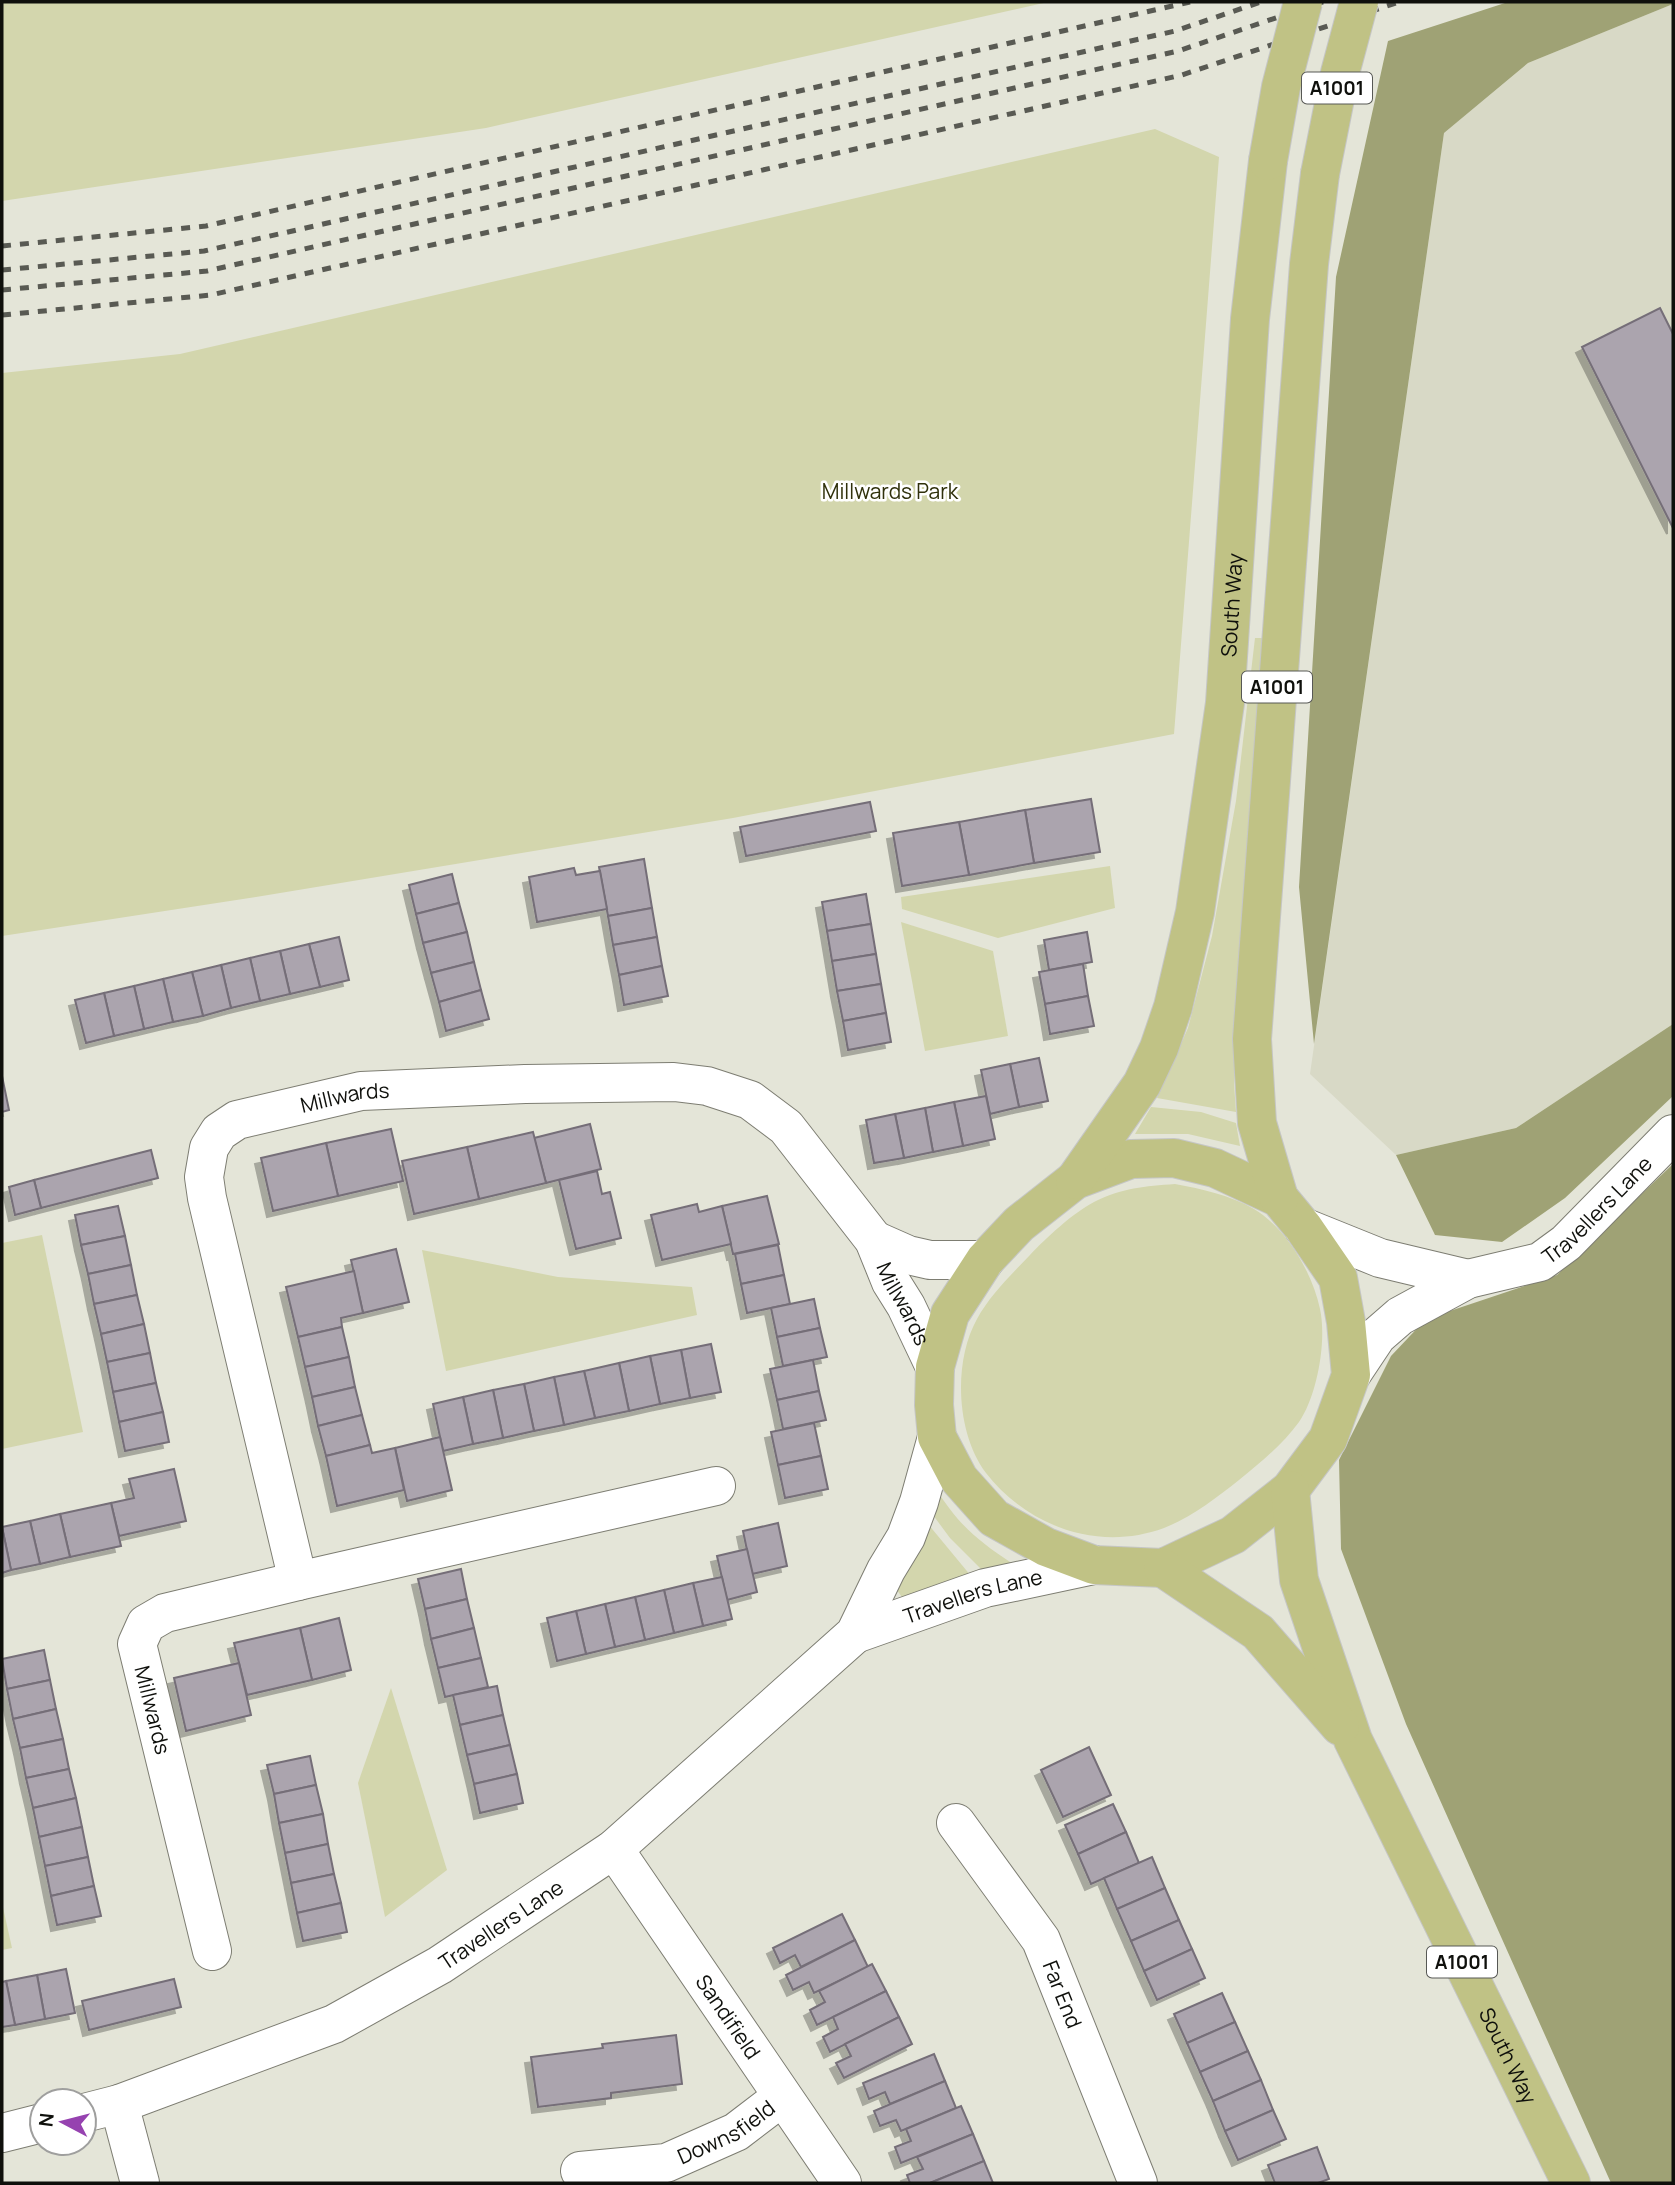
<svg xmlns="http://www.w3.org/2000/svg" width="1675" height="2185" font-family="Manrope,sans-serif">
<defs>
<filter id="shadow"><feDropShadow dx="-6" dy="6" stdDeviation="0" flood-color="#0004"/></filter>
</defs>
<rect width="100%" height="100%" fill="#e4e5d8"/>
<path fill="#d8d9c6" d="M1673,4V1024L1516,1128L1396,1155L1310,1074L1444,133L1528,63Z"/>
<g fill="#d3d6ad">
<path d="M2,2H1048L486,128L2,201Z"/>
<path d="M1155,129L1219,157L1174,734L733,818L256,897L2,936V373L180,354Z"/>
<path d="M1255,638H1263L1234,1084L1236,1112L1157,1098L1188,1028L1212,936L1236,801Z"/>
<path d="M1110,866L1115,908L998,938L902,909L901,897Z"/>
<path d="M901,922L993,951L1008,1036L925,1051Z"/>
<path d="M1151,1107L1201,1112L1236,1123L1240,1146L1188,1134H1135Z"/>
<path d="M1175,1184C1202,1189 1230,1195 1254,1209C1287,1229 1312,1272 1320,1309C1327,1341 1317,1396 1299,1422C1283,1444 1260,1463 1239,1480C1216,1498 1192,1517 1164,1528C1099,1552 1028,1527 986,1473C956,1433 953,1362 977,1319C990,1295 1011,1275 1030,1255C1047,1237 1073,1213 1094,1202C1122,1188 1145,1186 1175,1184Z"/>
<path d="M42,1235L83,1432L2,1449V1243Z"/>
<path d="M422,1250L558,1277L692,1287L697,1315L446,1371Z"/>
<path d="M937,1491C961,1527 977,1540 1013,1564L984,1572L950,1538L933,1515Z"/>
<path d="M928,1524L971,1576L907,1604L894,1586Z"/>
<path d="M391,1688L447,1870L385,1917L358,1783Z"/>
<path d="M2,1903L12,1948L2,1950Z"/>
</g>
<g fill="#9fa275">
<path d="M1508,2H1673V4L1528,63L1444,133L1314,1044L1299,887L1336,277L1388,41Z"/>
<path d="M1673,1024V1096L1565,1198L1502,1242L1435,1235L1396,1155L1516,1128Z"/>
<path d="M1673,1164V2183H1611L1406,1724L1341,1549L1339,1460L1391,1356L1426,1319L1557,1275Z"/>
</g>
<g fill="#aba4ae" stroke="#756e78" stroke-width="2" filter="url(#shadow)">
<path d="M1660,308L1673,334V528L1582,347Z"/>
<path d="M1091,799L1100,852L1034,863L1025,810Z"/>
<path d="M870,802L876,831L746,856L740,827Z"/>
<path d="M1025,810L1034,863L969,875L959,822Z"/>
<path d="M959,822L969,875L902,886L893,833Z"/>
<path d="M644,859L652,908L608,916L599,867Z"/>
<path d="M574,868L576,875L600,871L607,909L537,922L529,877Z"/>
<path d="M452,874L459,903L416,914L409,885Z"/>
<path d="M866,894L871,924L827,931L822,902Z"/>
<path d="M459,903L467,932L423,943L416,914Z"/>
<path d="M652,908L657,937L613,945L608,916Z"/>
<path d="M871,924L876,954L832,961L827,931Z"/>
<path d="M467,932L474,962L431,973L423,943Z"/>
<path d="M1087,932L1092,962L1049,970L1044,940Z"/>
<path d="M339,937L349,980L320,987L309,944Z"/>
<path d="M657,937L662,966L619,975L613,945Z"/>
<path d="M309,944L320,987L290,994L280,951Z"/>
<path d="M280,951L290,994L260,1001L250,958Z"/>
<path d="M876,954L881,984L837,991L832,961Z"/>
<path d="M250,958L260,1001L231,1008L221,965Z"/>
<path d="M474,962L481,990L439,1002L431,973Z"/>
<path d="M1083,964L1088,996L1045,1004L1039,972Z"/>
<path d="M221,965L231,1008L203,1016L192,972Z"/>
<path d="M662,966L668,996L624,1005L619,975Z"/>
<path d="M192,972L203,1016L173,1022L163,979Z"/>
<path d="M163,979L173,1022L144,1029L134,986Z"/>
<path d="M881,984L886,1013L843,1021L837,991Z"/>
<path d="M134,986L144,1029L114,1036L104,993Z"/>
<path d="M481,990L489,1019L446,1031L439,1002Z"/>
<path d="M104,993L114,1036L86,1043L75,1000Z"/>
<path d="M1088,996L1094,1026L1050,1034L1045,1004Z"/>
<path d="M886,1013L891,1042L848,1050L843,1021Z"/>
<path d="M1039,1058L1048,1101L1019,1107L1010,1064Z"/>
<path d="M1010,1064L1019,1107L990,1114L981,1070Z"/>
<path d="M2,1076L9,1110L2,1112Z"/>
<path d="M986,1096L995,1139L963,1146L954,1102Z"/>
<path d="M954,1102L963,1146L933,1152L925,1108Z"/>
<path d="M925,1108L933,1152L904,1158L895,1114Z"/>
<path d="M895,1114L904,1158L874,1163L866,1120Z"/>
<path d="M590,1124L601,1169L546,1183L534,1138Z"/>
<path d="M391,1129L403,1181L338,1196L326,1143Z"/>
<path d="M533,1132L546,1183L479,1199L467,1147Z"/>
<path d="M326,1143L338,1196L273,1211L261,1158Z"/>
<path d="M467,1147L479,1199L414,1214L402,1161Z"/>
<path d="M151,1150L158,1178L41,1208L34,1180Z"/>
<path d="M597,1171L602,1194L610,1192L621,1238L576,1249L559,1180Z"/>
<path d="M34,1180L41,1208L15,1215L9,1187Z"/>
<path d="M767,1196L779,1244L733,1254L722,1206Z"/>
<path d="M697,1204L699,1212L722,1206L731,1244L662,1260L651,1215Z"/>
<path d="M118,1206L125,1236L81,1245L75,1215Z"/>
<path d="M125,1236L131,1265L88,1274L81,1245Z"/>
<path d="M778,1245L784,1275L741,1284L735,1254Z"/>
<path d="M396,1249L409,1302L363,1313L351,1260Z"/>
<path d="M131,1265L137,1295L94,1304L88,1274Z"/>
<path d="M354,1271L363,1313L341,1318L342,1327L298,1337L286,1287Z"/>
<path d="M784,1275L790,1304L747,1313L741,1284Z"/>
<path d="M137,1295L144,1324L101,1334L94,1304Z"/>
<path d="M814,1299L820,1328L777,1337L771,1308Z"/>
<path d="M144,1324L150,1353L107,1362L101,1334Z"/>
<path d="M342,1327L349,1357L305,1367L298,1337Z"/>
<path d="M820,1328L827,1357L783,1366L777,1337Z"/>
<path d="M711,1344L721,1392L690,1398L681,1350Z"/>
<path d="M681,1350L690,1398L660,1404L650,1356Z"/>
<path d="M150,1353L156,1383L113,1392L107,1362Z"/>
<path d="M650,1356L660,1404L629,1411L619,1363Z"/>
<path d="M349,1357L355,1387L312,1397L305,1367Z"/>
<path d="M813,1360L819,1391L777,1400L770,1369Z"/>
<path d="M619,1363L629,1411L595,1418L584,1371Z"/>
<path d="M584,1371L595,1418L564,1425L554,1377Z"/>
<path d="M554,1377L564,1425L534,1431L524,1384Z"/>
<path d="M156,1383L163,1412L119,1422L113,1392Z"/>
<path d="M524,1384L534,1431L503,1438L493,1390Z"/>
<path d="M355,1387L362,1415L318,1426L312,1397Z"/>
<path d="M493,1390L503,1438L473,1444L463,1397Z"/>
<path d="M819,1391L826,1420L783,1429L777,1400Z"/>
<path d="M463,1397L473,1444L443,1451L433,1404Z"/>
<path d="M163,1412L169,1442L125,1451L119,1422Z"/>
<path d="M362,1415L370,1445L326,1456L318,1426Z"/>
<path d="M814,1423L821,1456L778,1465L771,1432Z"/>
<path d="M440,1437L452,1490L407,1501L395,1448Z"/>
<path d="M370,1445L372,1453L395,1448L404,1490L337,1506L326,1456Z"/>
<path d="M821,1456L828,1489L785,1498L778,1465Z"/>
<path d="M174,1469L186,1521L119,1536L111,1503L134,1498L129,1479Z"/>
<path d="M111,1503L121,1546L70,1557L60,1514Z"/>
<path d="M60,1514L70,1557L40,1564L30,1521Z"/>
<path d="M30,1521L40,1564L11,1570L2,1527Z"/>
<path d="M778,1523L787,1566L752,1574L743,1531Z"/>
<path d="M2,1527L11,1570L2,1573Z"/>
<path d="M747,1549L757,1592L727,1600L717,1556Z"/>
<path d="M461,1569L467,1599L425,1609L418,1579Z"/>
<path d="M722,1577L732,1619L703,1626L693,1583Z"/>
<path d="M693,1583L703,1626L674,1633L664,1590Z"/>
<path d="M664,1590L674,1633L645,1640L635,1597Z"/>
<path d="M635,1597L645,1640L615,1647L605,1604Z"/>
<path d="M467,1599L474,1628L431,1639L425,1609Z"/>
<path d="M605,1604L615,1647L586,1654L576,1611Z"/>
<path d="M576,1611L586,1654L557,1661L547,1618Z"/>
<path d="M339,1618L351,1670L312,1680L300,1628Z"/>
<path d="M300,1628L312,1680L247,1695L234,1643Z"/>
<path d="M474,1628L481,1658L438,1668L431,1639Z"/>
<path d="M44,1650L50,1680L7,1689L2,1659Z"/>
<path d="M481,1658L488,1687L445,1697L438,1668Z"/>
<path d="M239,1663L251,1715L186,1731L174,1678Z"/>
<path d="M50,1680L56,1709L13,1719L7,1689Z"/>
<path d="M497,1686L503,1715L460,1725L453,1695Z"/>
<path d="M56,1709L63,1739L20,1748L13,1719Z"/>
<path d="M503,1715L510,1745L467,1755L460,1725Z"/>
<path d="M63,1739L69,1769L26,1778L20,1748Z"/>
<path d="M510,1745L517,1774L474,1784L467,1755Z"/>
<path d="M1089,1747L1111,1795L1063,1817L1041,1770Z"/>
<path d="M310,1756L316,1785L274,1794L267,1765Z"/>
<path d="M69,1769L76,1798L33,1808L26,1778Z"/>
<path d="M517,1774L523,1803L480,1813L474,1784Z"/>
<path d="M316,1785L323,1814L279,1823L274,1794Z"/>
<path d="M76,1798L82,1827L39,1837L33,1808Z"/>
<path d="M1113,1804L1126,1832L1078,1854L1065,1825Z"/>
<path d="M323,1814L328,1844L285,1853L279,1823Z"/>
<path d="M82,1827L88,1857L45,1866L39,1837Z"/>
<path d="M1126,1832L1139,1863L1091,1884L1078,1854Z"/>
<path d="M328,1844L334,1874L291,1883L285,1853Z"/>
<path d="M88,1857L94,1886L51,1896L45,1866Z"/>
<path d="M1152,1857L1165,1888L1117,1909L1104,1878Z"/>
<path d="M334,1874L341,1903L297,1913L291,1883Z"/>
<path d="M94,1886L101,1916L57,1925L51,1896Z"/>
<path d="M1165,1888L1179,1920L1131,1941L1117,1909Z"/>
<path d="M341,1903L347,1932L303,1941L297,1913Z"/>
<path d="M842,1914L855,1940L801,1967L795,1955L780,1963L773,1948Z"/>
<path d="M1179,1920L1192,1949L1144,1971L1131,1941Z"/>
<path d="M855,1940L868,1967L814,1993L809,1982L793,1990L786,1975Z"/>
<path d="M1192,1949L1205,1978L1157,2000L1144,1971Z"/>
<path d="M872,1964L886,1991L817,2025L810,2010L825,2002L819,1991Z"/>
<path d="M66,1969L75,2013L45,2019L37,1975Z"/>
<path d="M37,1975L45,2019L15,2025L6,1981Z"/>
<path d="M174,1979L181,2007L89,2030L82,2001Z"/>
<path d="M6,1981L15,2025L2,2027V1982Z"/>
<path d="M886,1991L899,2017L830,2052L823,2037L838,2029L833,2017Z"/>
<path d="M1222,1993L1235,2022L1187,2043L1174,2014Z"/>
<path d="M899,2017L912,2044L844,2078L836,2063L851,2056L845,2044Z"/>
<path d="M1235,2022L1248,2051L1200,2072L1187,2043Z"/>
<path d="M676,2035L682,2084L611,2093V2098L538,2107L531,2057L603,2048L602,2044Z"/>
<path d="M1248,2051L1261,2080L1213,2101L1200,2072Z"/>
<path d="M934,2054L945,2081L890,2104L885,2092L869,2099L863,2083Z"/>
<path d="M1261,2080L1273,2110L1225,2131L1213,2101Z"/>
<path d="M945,2081L956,2108L901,2131L896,2120L880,2126L874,2111Z"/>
<path d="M961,2106L973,2134L901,2163L895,2147L911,2141L906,2129Z"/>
<path d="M1273,2110L1286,2139L1238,2160L1225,2131Z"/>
<path d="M973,2134L984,2161L930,2183H910L907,2175L923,2169L917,2157Z"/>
<path d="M1317,2147L1329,2179L1318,2183H1275L1268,2165Z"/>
<path d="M984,2161L993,2183H930Z"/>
</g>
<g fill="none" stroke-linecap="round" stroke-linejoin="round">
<defs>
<g id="street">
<path d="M1303,1227L1380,1258L1468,1279"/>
<path d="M874,1240L908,1255L930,1260H985"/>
<path id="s1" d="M1351,1375L1377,1336L1400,1316L1468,1279L1540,1262L1566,1243L1673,1134"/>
<path d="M298,1581L716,1486"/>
<path id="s2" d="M956,1823L1041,1940L1138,2183"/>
<path id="s3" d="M614,1849L842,2183"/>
<path id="s4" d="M212,1951L137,1644L146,1624L165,1613L298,1581L207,1198L204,1177L209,1148L219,1132L237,1120L361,1091L525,1084L674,1082L707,1086L750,1100L786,1127L874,1240L891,1282L906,1306L935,1367"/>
<path d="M119,2104L140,2183"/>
<path id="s5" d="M580,2171L666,2163L736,2132L782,2097"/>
</g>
<g id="secondary">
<path id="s6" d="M855,1634L985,1588L1094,1565"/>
<path id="s7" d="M84,2113L119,2104L334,2024L440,1965L614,1849L855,1634L886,1570L906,1537L919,1502L937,1437"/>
<path d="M2,2133L42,2123"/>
</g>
<g id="primary">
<path d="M1174,1158L1215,1168L1279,1198L1303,1227L1338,1278L1346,1322L1351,1375L1328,1439L1290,1490L1233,1535L1163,1568L1094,1565L1046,1547L994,1518L959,1479L937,1437L934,1405L935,1367L950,1314L985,1260L1019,1224L1075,1180L1131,1159Z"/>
<path id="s8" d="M1075,1180L1142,1084L1159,1048L1173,1007L1195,912L1225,703L1250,319L1268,161"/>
<path d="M1279,1198L1257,1123L1252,1039L1309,264L1320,174"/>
<path id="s9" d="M1290,1490L1299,1580L1353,1740L1571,2183"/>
<path d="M1163,1568L1258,1632L1340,1726"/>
</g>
</defs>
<use href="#street" stroke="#7d7d72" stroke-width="40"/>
<use href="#secondary" stroke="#7d7d72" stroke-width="40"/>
<use href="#primary" stroke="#c5c6c5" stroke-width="40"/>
<use href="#street" stroke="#fff" stroke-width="38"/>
<use href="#secondary" stroke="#fff" stroke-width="38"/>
<use href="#primary" stroke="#c0c285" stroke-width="38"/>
<g stroke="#595a53" stroke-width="5" stroke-dasharray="9 9" stroke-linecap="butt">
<path d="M2,246L206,226L1190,2"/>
<path d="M2,270L204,251L1175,31L1261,2"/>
<path d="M2,290L207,271L1178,51L1323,2"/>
<path d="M2,315L211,295L1182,75L1399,2"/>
</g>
<defs>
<g id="primary-bridge">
<path d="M1268,161L1281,87L1303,2"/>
<path d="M1320,174L1340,73L1359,2"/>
</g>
</defs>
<use href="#primary-bridge" stroke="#c5c6c5" stroke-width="40" stroke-linecap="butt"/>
<use href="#primary-bridge" stroke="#c0c285" stroke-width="38"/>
</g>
<g text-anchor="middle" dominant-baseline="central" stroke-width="5" stroke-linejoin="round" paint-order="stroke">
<g fill="#fff" stroke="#575855" stroke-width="2">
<rect x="1302" y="72.5" width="70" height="31" rx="5"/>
<rect x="1242" y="671.5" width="70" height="31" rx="5"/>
<rect x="1427" y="1946.5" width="70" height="31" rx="5"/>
</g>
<g font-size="19" font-weight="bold" fill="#0f100c">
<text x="1337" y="88">A1001</text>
<text x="1277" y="687">A1001</text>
<text x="1462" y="1962">A1001</text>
</g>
<g font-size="21" fill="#30310b" stroke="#fff">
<text x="890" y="491">Millwards Park</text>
</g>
<g font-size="21" fill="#0f100c" stroke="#fff">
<text stroke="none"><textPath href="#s8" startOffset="607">South Way</textPath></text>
<text stroke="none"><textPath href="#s4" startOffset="1092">Millwards</textPath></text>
<text stroke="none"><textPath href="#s1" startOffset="306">Travellers Lane</textPath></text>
<text stroke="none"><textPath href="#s4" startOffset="1759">Millwards</textPath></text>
<text stroke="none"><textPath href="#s6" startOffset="124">Travellers Lane</textPath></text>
<text transform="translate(153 1710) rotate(76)">Millwards</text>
<text stroke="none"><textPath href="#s7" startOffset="460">Travellers Lane</textPath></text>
<text stroke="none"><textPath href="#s2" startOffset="203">Far End</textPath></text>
<text stroke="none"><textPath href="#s3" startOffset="203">Sandifield</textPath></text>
<text stroke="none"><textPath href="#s9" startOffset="611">South Way</textPath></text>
<text stroke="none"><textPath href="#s5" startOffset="154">Downsfield</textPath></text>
</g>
</g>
<rect width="1675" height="2185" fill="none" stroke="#0f100c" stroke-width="7"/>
<g transform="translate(63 2122) rotate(277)"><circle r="33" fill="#ffffff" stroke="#9f9f9e" stroke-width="2"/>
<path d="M0-5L12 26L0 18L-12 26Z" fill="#9642b0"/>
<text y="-10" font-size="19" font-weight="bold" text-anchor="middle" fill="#0f100c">N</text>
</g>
</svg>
